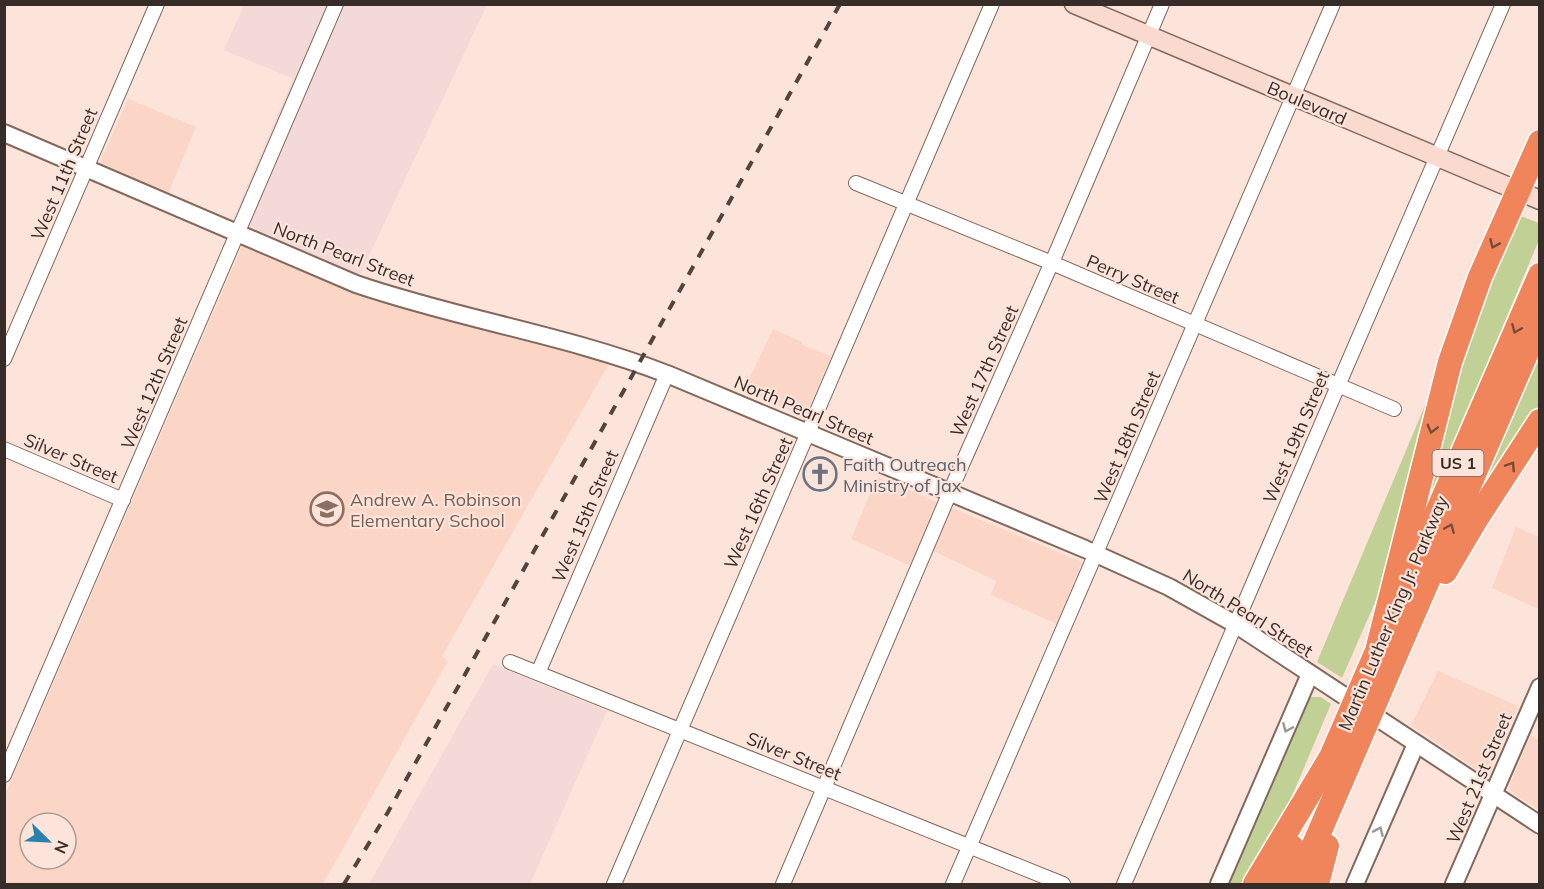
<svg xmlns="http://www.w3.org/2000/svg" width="1544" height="889" font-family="Mulish,sans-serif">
<rect width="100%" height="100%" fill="#fde4da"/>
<g fill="#fbd5c5" fill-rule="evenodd">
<path d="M128,99L196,127L168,194L99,165Z"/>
<path d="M242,246L373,301L610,362L442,656L448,661L323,884H5V795ZM30,823H66V859H30Z"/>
<path d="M773,329L802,342V345L831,356L805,417L744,390Z"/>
<path d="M877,477L1082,562L1057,624L991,595L996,581L921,545L911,566L851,539Z"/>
<path d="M1516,527L1539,537V609L1492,588Z"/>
<path d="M1438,671L1518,706L1487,776L1411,725Z"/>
<path d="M1531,735L1539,741V810L1513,793L1510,789V784Z"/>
</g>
<g fill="#f4d9d9">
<path d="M244,5H487L359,277L232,221L293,79L224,50Z"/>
<path d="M493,664L607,711L530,884H369Z"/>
</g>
<g fill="#c1d196">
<path d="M1518,215L1539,223V240L1411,545L1466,336Z"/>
<path d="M1539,357V410L1467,524Z"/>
<path d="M1439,372L1384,582L1342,678L1317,662Z"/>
<path d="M1311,697H1321L1331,704L1295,789L1274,835L1247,884H1224L1307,700Z"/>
</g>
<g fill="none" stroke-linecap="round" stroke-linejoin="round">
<defs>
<g id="minor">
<path d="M856,183L1052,263L1394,409"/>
<path d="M4,359L157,4"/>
<path d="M4,449L123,500"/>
<path d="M510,662L1063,884"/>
<path d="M538,673L667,374"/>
<path d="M4,775L336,4"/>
<path d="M614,884L992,4"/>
<path d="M783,884L956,478L1056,253L1162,4"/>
<path d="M953,884L1333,4"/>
<path d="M1124,884L1331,402L1503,4"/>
</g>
<g id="tertiary">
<path d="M4,133L356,284C458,319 566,335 667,374L1085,549L1169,587L1235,624L1540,825"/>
<path d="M1219,884L1310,674"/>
<path d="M1355,884L1416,744"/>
<path d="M1454,884L1540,687"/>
</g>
<path id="secondary" d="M1074,4L1540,200"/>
<g id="motorway">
<path d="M1445,572L1477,518L1540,421"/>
<path d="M1408,579L1540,275"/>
<path d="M1377,651L1450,362L1480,277L1540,142"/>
<path d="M1394,659L1540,322"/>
<path d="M1255,884L1331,757"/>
<path d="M1276,884L1292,847"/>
<path d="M1297,884L1348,766"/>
<path d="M1317,884L1327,846"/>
</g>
</defs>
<use href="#minor" stroke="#83685d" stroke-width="16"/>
<use href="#tertiary" stroke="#83685d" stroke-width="20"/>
<use href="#secondary" stroke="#83685d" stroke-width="21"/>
<use href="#motorway" stroke="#fff" stroke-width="27"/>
<use href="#minor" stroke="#fff" stroke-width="14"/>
<use href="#tertiary" stroke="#fff" stroke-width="16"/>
<use href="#secondary" stroke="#fadace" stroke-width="18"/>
<use href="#motorway" stroke="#f0855b" stroke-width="24"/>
<path stroke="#51443f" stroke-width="4" stroke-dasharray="10 10" stroke-linecap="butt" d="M344,884L388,812L840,4"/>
<defs>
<g id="motorway-bridge">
<path d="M1331,757L1377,651"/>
<path d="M1348,766L1394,659"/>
</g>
</defs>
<use href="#motorway-bridge" stroke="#fff" stroke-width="27" stroke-linecap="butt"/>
<use href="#motorway-bridge" stroke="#f0855b" stroke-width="24"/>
</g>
<defs><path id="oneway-chevron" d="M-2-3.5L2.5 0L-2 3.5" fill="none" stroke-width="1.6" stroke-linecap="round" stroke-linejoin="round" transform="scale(1.5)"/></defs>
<g stroke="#784b3a">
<use href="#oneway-chevron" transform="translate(1494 244) rotate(114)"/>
<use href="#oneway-chevron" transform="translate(1516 329) rotate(113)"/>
<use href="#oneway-chevron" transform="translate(1432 429) rotate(104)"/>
<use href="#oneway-chevron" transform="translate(1511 466) rotate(-57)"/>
<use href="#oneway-chevron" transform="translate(1450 528) rotate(-67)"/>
</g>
<g stroke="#9c9694">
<use href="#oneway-chevron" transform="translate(1287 728) rotate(113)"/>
<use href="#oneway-chevron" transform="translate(1379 831) rotate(-66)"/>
</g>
<defs>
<symbol id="church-ring" viewBox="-11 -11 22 22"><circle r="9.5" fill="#fde4da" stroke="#6b7280" stroke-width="1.5"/><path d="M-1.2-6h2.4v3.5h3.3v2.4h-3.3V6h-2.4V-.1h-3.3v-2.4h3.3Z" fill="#6b7280"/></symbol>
<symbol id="school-ring" viewBox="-11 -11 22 22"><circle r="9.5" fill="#fde4da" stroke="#8d6e63" stroke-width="1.5"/><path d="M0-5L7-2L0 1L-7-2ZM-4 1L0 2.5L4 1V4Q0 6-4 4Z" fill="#8d6e63"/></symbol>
</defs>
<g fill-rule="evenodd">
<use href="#church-ring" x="801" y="455" width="38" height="38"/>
<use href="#school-ring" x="308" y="490" width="38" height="38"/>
</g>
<g text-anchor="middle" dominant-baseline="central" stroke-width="4.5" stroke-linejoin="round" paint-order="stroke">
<rect fill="#fde4da" stroke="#73635d" stroke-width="1.5" x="1432.5" y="450" width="51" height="26" rx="4.5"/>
<g font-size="16" font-weight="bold" fill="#382c28">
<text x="1458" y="463">US 1</text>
</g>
<g font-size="18" fill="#382c28" stroke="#fde4da">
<text transform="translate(1307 103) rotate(23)">Boulevard</text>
<text transform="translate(64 174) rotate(-67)">West 11th Street</text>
<text transform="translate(344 254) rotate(21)">North Pearl Street</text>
<text transform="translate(1133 279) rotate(23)">Perry Street</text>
<text transform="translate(984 371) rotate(-66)">West 17th Street</text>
<text transform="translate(154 383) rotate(-67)">West 12th Street</text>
<text transform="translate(804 410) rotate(23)">North Pearl Street</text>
<text transform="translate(1127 437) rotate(-67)">West 18th Street</text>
<text transform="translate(1296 437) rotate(-67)">West 19th Street</text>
<text transform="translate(71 458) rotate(23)">Silver Street</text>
<text transform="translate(758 503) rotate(-66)">West 16th Street</text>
<text transform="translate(585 516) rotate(-67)">West 15th Street</text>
<text transform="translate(1248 613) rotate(32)">North Pearl Street</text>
<text transform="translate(1393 613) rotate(-67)">Martin Luther King Jr. Parkway</text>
<text transform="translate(794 756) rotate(22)">Silver Street</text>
<text transform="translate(1479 778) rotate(-67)">West 21st Street</text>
</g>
<g font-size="18" fill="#5b616d" stroke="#fde4da" text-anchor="start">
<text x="843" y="464">Faith Outreach<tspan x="843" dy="21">Ministry of Jax</tspan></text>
</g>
<g font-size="18" fill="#785e54" stroke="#fde4da" text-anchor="start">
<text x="350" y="499">Andrew A. Robinson<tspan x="350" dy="21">Elementary School</tspan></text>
</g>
</g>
<rect width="1544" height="889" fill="none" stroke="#382c28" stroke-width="12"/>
<g transform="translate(48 841) rotate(114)"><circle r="28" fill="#fde4da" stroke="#ae9a93" stroke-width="1.5"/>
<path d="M0-4.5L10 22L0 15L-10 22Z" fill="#2981b0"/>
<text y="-9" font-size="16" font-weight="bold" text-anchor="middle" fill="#382c28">N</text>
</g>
</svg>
